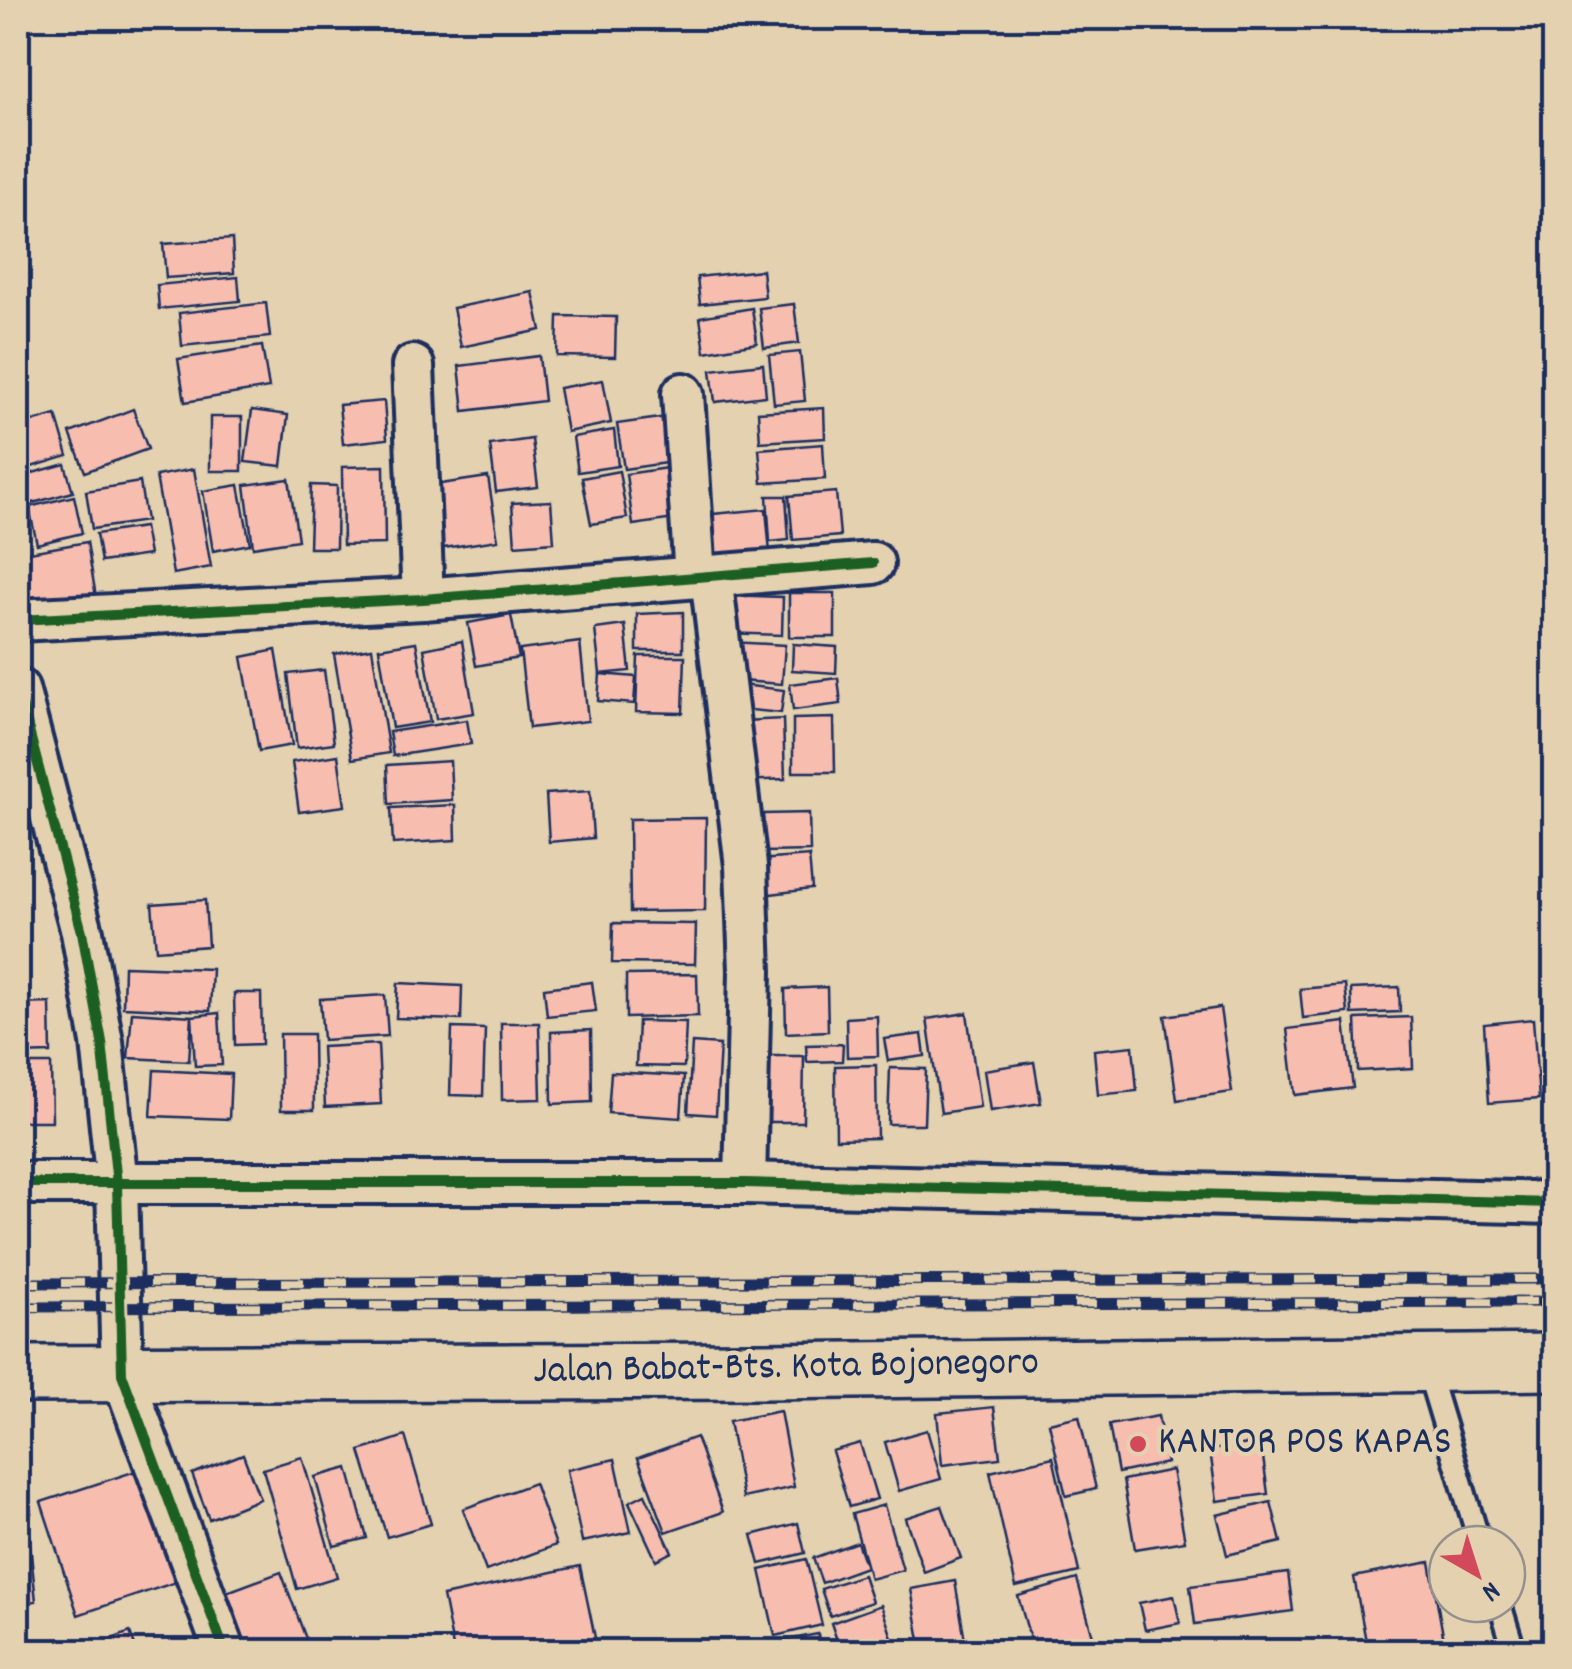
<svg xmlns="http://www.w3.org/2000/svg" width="1572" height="1669" font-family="Dekko,sans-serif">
<rect width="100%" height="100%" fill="#e4d1af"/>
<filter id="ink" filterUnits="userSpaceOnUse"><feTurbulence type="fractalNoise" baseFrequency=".01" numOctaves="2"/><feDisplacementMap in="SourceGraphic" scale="20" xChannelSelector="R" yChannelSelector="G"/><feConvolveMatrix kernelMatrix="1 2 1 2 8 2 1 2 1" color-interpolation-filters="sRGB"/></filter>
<g filter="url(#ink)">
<g fill="#f7bdaf" stroke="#1b2f5e" stroke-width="2.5">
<path d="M232,239L234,273L166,278L163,244Z"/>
<path d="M762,270L765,297L700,304L697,277Z"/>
<path d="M238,277L240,301L159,309L157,285Z"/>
<path d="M533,292L541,330L461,347L453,308Z"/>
<path d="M266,303L270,337L182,346L179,313Z"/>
<path d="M794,304L799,343L764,348L759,308Z"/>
<path d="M752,308L757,343L705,352L700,317Z"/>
<path d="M558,316L616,317L615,357L557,356Z"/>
<path d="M262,346L269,388L185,402L178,359Z"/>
<path d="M800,352L805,401L774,404L769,355Z"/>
<path d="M539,356L544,401L464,411L459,366Z"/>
<path d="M763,364L766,396L715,402L711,370Z"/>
<path d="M603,380L611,423L567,432L559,388Z"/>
<path d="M384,401L387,439L343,444L339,405Z"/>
<path d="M824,408L825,438L760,442L758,412Z"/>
<path d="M133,409L148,449L85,472L70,433Z"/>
<path d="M252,410L288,415L282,466L245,462Z"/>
<path d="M56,415L68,456L18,471V426Z"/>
<rect x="210" y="417" width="32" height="54"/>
<path d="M667,417L673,462L624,469L617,424Z"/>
<path d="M614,430L618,466L578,472L573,437Z"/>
<path d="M532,439L538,487L496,492L490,445Z"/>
<path d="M823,444L825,479L762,483L759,449Z"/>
<path d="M65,464L73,492L18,507V477Z"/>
<path d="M384,466L385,544L343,545L342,467Z"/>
<path d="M674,467L681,518L633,525L626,474Z"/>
<path d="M194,469L211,567L173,574L156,476Z"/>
<path d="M619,471L627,518L591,524L582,478Z"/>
<path d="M488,477L498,540L430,550L420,487Z"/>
<path d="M289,479L298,540L253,547L245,485Z"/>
<path d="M140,482L146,521L92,529L86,491Z"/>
<path d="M239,485L250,544L213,551L203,491Z"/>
<path d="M311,485L337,486L336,548H309Z"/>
<path d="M836,492L840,536L793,540L789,496Z"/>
<path d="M74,496L82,533L37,544L29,507Z"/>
<path d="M767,496H786L789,540L770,542Z"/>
<path d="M551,501L554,542L515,545L512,503Z"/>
<path d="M766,509L770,553L706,559L702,515Z"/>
<path d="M144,527L149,555L101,562L96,534Z"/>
<path d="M87,542L97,603L18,617V554Z"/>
<rect x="789" y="593" width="46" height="44"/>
<path d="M725,595L783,597L782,635L723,633Z"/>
<path d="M683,612V651H637V614Z"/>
<path d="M511,615L519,658L476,666L468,623Z"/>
<path d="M625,625L630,671L600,674L595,629Z"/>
<path d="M462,641L474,713L436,719L424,649Z"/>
<path d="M416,642L430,722L392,728L379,648Z"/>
<path d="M580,642L588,721L529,728L520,650Z"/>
<path d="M731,642L785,645L782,684L728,680Z"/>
<path d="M793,644L837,647L836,673L792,670Z"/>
<path d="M372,648L389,753L352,759L334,654Z"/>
<path d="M276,650L292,745L259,751L242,657Z"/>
<path d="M638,656H685L683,713L636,712Z"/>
<path d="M324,670L334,743L297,748L288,674Z"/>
<path d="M600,674L636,677L634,704L598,701Z"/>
<path d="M838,678L841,704L793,710L790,684Z"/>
<path d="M734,684L784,690L781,713L731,708Z"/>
<path d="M834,718L835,772H793V719Z"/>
<path d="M783,719L785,779L744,781L742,721Z"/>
<path d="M467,720L471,744L393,756L389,732Z"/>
<path d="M338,755L345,806L299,812L292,762Z"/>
<path d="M450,761L452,800L389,804L387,765Z"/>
<path d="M590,791L593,838L549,842L546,794Z"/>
<path d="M455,805L456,840L393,844L391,808Z"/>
<path d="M809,813L810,851L764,852L763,814Z"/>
<path d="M706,818L705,911L630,912L629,819Z"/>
<path d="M809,856L812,889L762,895L759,860Z"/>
<path d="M205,900L208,946L156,950L152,904Z"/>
<path d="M23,921L24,958L18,959V922Z"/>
<path d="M613,923L696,924L695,964L612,963Z"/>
<path d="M124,966L212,969L210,1011L123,1007Z"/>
<path d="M697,974L698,1016L626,1018V975Z"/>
<path d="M592,982L596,1011L547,1016L544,988Z"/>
<path d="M398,983L462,986L461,1020L396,1018Z"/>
<path d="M1345,985L1348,1013L1303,1018L1300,989Z"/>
<path d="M827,987L828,1031L786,1033L785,989Z"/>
<path d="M1399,987L1400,1012L1352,1014L1351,989Z"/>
<path d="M234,993H261L262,1044L235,1045Z"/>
<path d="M385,995L388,1036L323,1040L320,999Z"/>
<path d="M50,1003L51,1053L18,1054V1004Z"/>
<path d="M1220,1008L1232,1092L1177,1100L1165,1016Z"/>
<path d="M132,1012L192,1016L189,1061L128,1058Z"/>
<path d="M219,1013L222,1065L195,1066L192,1016Z"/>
<path d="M967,1013L980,1107L941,1113L927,1019Z"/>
<path d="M877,1016L878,1056L847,1057L846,1018Z"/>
<path d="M1411,1017L1413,1068L1358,1071L1356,1019Z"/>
<path d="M1533,1019L1539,1099L1489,1103L1484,1024Z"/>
<path d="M638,1021L686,1022L684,1067L636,1066Z"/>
<path d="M1345,1022L1353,1088L1295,1095L1287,1029Z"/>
<path d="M501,1023H539L541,1099L502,1100Z"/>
<path d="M452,1028L485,1029L483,1096L450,1095Z"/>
<path d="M591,1030L592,1102L552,1104L551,1032Z"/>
<path d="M280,1034H313L314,1110H281Z"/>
<path d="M922,1034L925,1056L888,1061L884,1039Z"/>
<path d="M692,1043L720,1045L716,1115L688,1113Z"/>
<path d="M378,1044L381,1104L325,1107L322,1047Z"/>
<path d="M843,1044L842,1061L807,1062L806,1045Z"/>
<path d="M1133,1046L1137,1091L1098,1095L1094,1050Z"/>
<path d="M759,1056H804L803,1122H758Z"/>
<path d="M1034,1062L1041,1103L990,1111L984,1070Z"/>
<path d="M18,1064H51L52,1121H18Z"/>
<path d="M876,1065L877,1138L836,1139L835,1066Z"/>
<path d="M890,1068L926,1069L924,1124H888Z"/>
<path d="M154,1070L231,1074L229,1119L151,1116Z"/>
<path d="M611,1072L684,1076L681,1118L608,1113Z"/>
<path d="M994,1407L1000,1458L942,1465L937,1413Z"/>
<path d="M780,1411L794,1487L743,1498L729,1421Z"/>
<path d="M1079,1416L1096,1489L1066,1496L1049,1423Z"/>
<path d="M1158,1416L1167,1463L1118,1473L1109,1425Z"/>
<path d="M927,1430L941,1479L899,1491L885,1442Z"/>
<path d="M405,1436L431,1524L387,1537L360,1451Z"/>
<path d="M696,1437L723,1512L666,1532L638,1458Z"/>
<path d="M1261,1442L1268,1494L1217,1501L1210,1450Z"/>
<path d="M860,1443L877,1499L849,1507L832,1451Z"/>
<path d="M243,1454L260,1499L209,1519L192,1474Z"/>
<path d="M302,1457L337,1577L297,1589L263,1469Z"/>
<path d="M1053,1457L1079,1572L1016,1587L990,1472Z"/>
<path d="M615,1459L631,1532L582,1542L567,1470Z"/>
<path d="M21,1462L31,1513L18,1516V1463Z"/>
<path d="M145,1468L182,1580L78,1615L41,1502Z"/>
<path d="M348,1468L367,1538L334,1546L315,1477Z"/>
<path d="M1172,1470L1185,1541L1135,1549L1123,1480Z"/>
<path d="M534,1483L556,1545L486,1571L463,1509Z"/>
<path d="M645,1494L672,1552L656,1560L629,1502Z"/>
<path d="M1271,1502L1281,1542L1227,1555L1217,1515Z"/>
<path d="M884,1505L903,1570L870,1579L852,1514Z"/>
<path d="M942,1506L961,1558L924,1572L905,1518Z"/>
<path d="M798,1523L805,1553L760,1564L752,1535Z"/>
<path d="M28,1526L36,1601L18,1603V1528Z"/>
<path d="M857,1542L866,1567L822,1583L813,1558Z"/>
<path d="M806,1559L822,1625L775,1636L760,1570Z"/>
<path d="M1430,1562L1446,1652H1368L1354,1577Z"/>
<path d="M580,1566L598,1652H454L443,1596Z"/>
<path d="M281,1572L311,1652H249L227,1592Z"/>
<path d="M1288,1573L1293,1611L1195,1624L1190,1586Z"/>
<path d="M863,1575L872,1602L830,1616L821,1589Z"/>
<path d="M1077,1579L1094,1640L1054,1652H1034L1018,1596Z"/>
<path d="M955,1581L967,1652H922L911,1589Z"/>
<path d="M1174,1596L1180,1623L1145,1630L1139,1603Z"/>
<path d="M881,1605L897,1652H841L831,1623Z"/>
<path d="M130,1632L137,1652H80V1651Z"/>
<path d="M818,1634L821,1652H778L776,1642Z"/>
</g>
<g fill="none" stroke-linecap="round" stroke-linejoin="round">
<defs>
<g id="service">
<path d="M1427,1368L1480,1544"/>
<path d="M1500,1604L1513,1647"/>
</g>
<g id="minor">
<path d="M413,366L423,599"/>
<path d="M683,394L695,577"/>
<path d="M711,576L746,866L750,971L745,1183"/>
<path d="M18,620L423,599L873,563"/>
<path d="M18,689L82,932L102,1042L117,1184L122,1374L225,1652"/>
<path d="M18,1183H745L1554,1203"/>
</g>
<path id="trunk" d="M18,1374L764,1371L1554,1362"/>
</defs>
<use href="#service" stroke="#1b2f5e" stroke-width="28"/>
<use href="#minor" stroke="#1b2f5e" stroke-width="48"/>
<use href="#trunk" stroke="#1b2f5e" stroke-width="62"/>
<use href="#service" stroke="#e4d1af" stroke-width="20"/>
<use href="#minor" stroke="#e4d1af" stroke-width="40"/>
<use href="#trunk" stroke="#e4d1af" stroke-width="55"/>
<defs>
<g id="rail">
<path d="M18,1283L1554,1279"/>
<path d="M18,1307L1554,1302"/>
</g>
</defs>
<use href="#rail" stroke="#1b2f5e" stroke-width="11"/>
<use href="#rail" stroke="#e4d1af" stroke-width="8" stroke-dasharray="22" stroke-linecap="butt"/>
<defs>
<g id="cycleway">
<path d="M18,620L423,599L873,563"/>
<path d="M18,689L82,932L102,1042L117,1184L122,1374L225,1652"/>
<path d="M18,1183H745L1554,1203"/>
</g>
</defs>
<use href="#cycleway" stroke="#e4d1af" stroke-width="16"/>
<use href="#cycleway" stroke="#1b5e20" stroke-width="10"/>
</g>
</g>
<circle fill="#d1495b" stroke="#e4d1af" stroke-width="4" cx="1138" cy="1444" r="10"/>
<g text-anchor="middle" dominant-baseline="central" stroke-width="9" stroke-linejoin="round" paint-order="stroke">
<g font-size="40" fill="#1b2f5e" stroke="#e4d1af">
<text transform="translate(786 1369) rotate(-1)">Jalan Babat-Bts. Kota Bojonegoro</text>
</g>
<g font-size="40" fill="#1b2f5e" stroke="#e4d1af" text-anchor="start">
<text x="1158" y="1444">KANTOR POS KAPAS</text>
</g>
</g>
<rect width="1572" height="1669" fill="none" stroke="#e4d1af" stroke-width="60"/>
<rect x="30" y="30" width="1512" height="1609" fill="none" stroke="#1b2f5e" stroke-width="4" filter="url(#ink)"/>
<g transform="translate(1477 1574) rotate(141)"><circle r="48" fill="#e4d1af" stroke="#94908f" stroke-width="2.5"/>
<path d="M0-8L18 38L0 25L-18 38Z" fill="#d1495b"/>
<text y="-15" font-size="28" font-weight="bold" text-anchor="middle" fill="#1b2f5e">N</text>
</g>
</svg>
